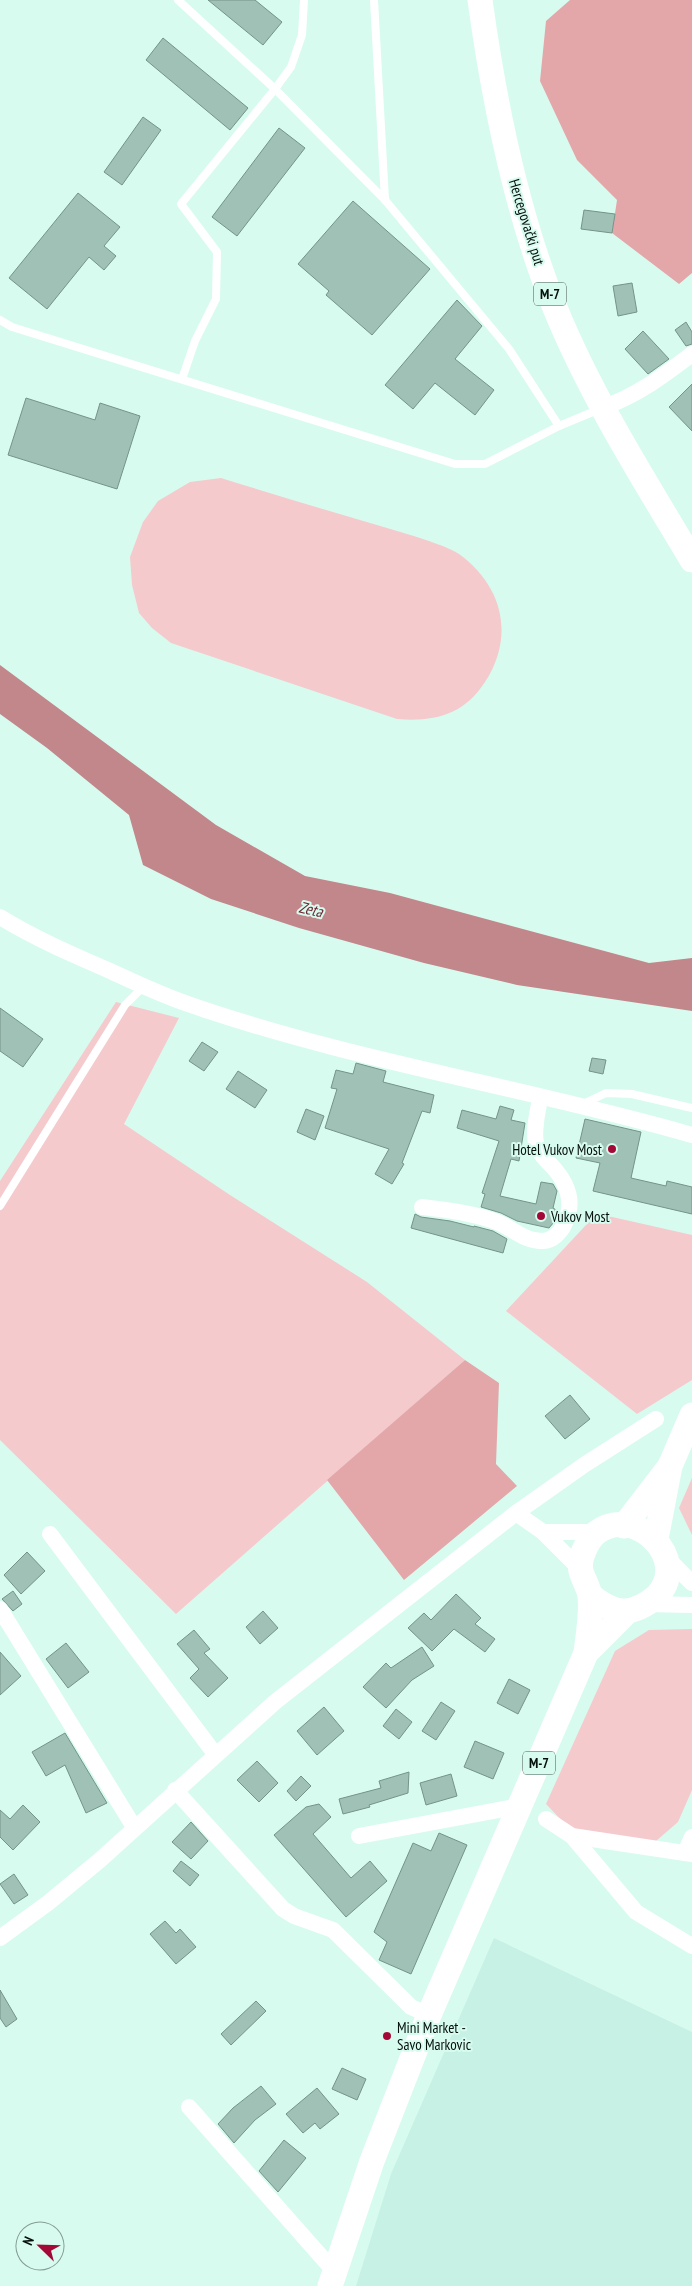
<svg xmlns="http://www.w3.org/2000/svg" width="692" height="2286" font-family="'PT Sans Narrow',sans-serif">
<rect width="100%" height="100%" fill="#d8fbf0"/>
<path fill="#c6f1e4" d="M494,1938L692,2032V2286H356L391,2174Z"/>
<g fill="#f5cacc">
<path d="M221,478C276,495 332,512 387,528C404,533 446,545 459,554C503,586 515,636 485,682C464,715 434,722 397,719L171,643L152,628L139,613L132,585L130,557L143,522L158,501L190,482Z"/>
<path d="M116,1002L179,1018L124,1124L230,1195L367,1282L465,1360L176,1614L0,1440V1181Z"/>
<path d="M599,1214L692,1235V1380L637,1414L506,1311L585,1226Z"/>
<path d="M692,1478V1535L679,1508Z"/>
<path d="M692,1629V1790L678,1822L656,1841L571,1830L546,1804L615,1651L649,1630Z"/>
</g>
<g fill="#e3a7aa">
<path d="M570,0H692V273L679,284L612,233L617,200L577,160L540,81L546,21Z"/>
<path d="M465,1360L499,1383L496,1464L517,1486L404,1580L327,1480Z"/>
</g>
<path fill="#c1878b" d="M0,665L216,825L305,876L390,893L649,963L692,958V1011L517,985L424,963L299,928L211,899L143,865L129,815L47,748L0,714Z"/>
<g fill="#a0c1b6" stroke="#74948a">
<path d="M208,0H255L282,22L263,45Z"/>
<path d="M163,38L248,108L230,130L146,60Z"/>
<path d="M143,117L161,130L122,185L104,172Z"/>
<path d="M279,128L305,148L237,236L212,217Z"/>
<path d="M78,193L120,227L104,246L116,256L104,270L89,257L47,309L9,278Z"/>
<path d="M353,201L430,269L372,335L326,295L329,291L298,264Z"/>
<path d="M584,210L615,214L612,233L581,229Z"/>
<path d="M632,283L637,312L618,316L613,286Z"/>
<path d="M457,300L482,326L455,359L494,390L475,415L435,383L413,409L385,385Z"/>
<path d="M686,322L692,332V344L686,346L675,330Z"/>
<path d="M643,331L669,359L648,374L625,349Z"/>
<path d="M692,384V431L669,407Z"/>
<path d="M26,398L95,420L100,403L140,416L117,489L8,455Z"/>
<path d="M0,1008L43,1039L23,1067L0,1051Z"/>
<path d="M202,1042L218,1052L204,1071L189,1061Z"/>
<path d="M592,1058L606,1060L603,1074L589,1071Z"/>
<path d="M356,1063L386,1071L383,1082L434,1095L430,1113L422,1111L402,1163L404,1164L392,1184L375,1174L389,1149L325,1128L337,1089L331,1088L336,1070L353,1074Z"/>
<path d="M238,1071L267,1090L255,1108L226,1089Z"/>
<path d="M500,1106L514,1110L511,1120L525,1123L519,1161L511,1159L500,1196L536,1204L541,1182L553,1184L557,1191L553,1208L558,1211L554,1222L549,1228L517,1221L501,1213L481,1207L485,1194L482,1193L499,1141L457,1128L462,1110L496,1119Z"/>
<path d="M306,1109L324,1116L315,1140L297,1132Z"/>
<path d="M585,1119L641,1132L631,1178L666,1186L667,1181L692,1187V1214L593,1191L600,1163L576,1158Z"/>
<path d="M415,1214L421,1217L450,1221L474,1227V1226L493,1231L507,1239L503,1253L411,1228Z"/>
<path d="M570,1395L590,1419L565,1439L545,1416Z"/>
<path d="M27,1552L45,1571L21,1594L4,1575Z"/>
<path d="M13,1591L22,1604L13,1611L2,1599Z"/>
<path d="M456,1594L481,1618L475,1624L495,1639L485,1652L454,1629L432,1651L408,1628L424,1613L431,1620Z"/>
<path d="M263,1611L278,1628L260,1644L246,1627Z"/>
<path d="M194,1630L210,1649L204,1653L228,1678L208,1697L190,1678L199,1669L177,1644Z"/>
<path d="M66,1643L89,1672L68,1688L46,1659Z"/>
<path d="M422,1647L434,1666L412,1680L386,1708L363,1687L386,1663L391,1668Z"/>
<path d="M0,1652L21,1676L0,1695Z"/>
<path d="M509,1679L530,1690L518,1714L497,1703Z"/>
<path d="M441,1702L455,1711L436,1740L422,1731Z"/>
<path d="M324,1707L344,1731L317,1755L297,1731Z"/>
<path d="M396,1709L412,1722L399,1739L383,1726Z"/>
<path d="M65,1733L107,1803L86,1813L65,1765L46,1776L32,1752Z"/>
<path d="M475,1741L504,1753L493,1779L464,1767Z"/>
<path d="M257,1761L278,1783L259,1802L237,1780Z"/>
<path d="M409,1772L408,1793L369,1805L370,1807L343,1814L339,1799L381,1788L379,1781Z"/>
<path d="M451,1774L457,1796L426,1805L420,1783Z"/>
<path d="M301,1776L311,1786L296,1801L287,1791Z"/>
<path d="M319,1804L331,1817L313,1834L351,1878L370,1861L387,1881L346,1917L274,1835L306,1807Z"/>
<path d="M23,1805L40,1822L13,1850L0,1837V1810L10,1819Z"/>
<path d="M191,1822L208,1841L191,1859L172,1842Z"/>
<path d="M439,1833L467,1845L411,1974L379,1960L387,1942L374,1932L413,1843L431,1851Z"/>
<path d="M181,1861L199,1875L190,1886L173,1871Z"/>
<path d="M14,1874L28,1895L14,1904L0,1884Z"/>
<path d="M165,1921L176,1933L180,1929L196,1947L176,1964L150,1934Z"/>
<path d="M0,1990L17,2019L6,2027L0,2018Z"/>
<path d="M256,2001L266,2011L231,2045L221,2034Z"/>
<path d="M342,2068L366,2079L357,2100L332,2089Z"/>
<path d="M261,2086L276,2104L255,2120L234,2143L218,2124L233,2108Z"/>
<path d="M317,2088L339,2114L320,2129L315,2123L303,2133L286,2114Z"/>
<path d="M284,2140L306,2158L278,2192L259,2171Z"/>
</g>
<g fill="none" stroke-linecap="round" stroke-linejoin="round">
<g stroke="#fff" stroke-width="8">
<path d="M178,0L275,89L385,200L509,349L559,426"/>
<path d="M374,0L385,200"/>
<path d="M0,320L12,327L455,464H485L559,426L600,409"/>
<path d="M182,379L195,341L216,299L217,252L181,204L275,89L291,67L302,35L304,0"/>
<path d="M583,1104L606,1093L632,1094L692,1108"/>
<path d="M0,1206L125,1005L144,986"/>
</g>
<g stroke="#fff" stroke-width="16">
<path d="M604,407C637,396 664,375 692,354"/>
<path d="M0,917C34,938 71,954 108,970C134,982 161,995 188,1004C352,1061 525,1087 692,1135"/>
<path d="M422,1207C447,1210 473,1213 497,1222C512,1228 524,1241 542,1241C552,1241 558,1235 563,1227C576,1204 568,1183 551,1165C545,1159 538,1152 536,1143C533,1129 538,1112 540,1098"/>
<path d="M516,1513L584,1465L656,1419"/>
<path d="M543,1532H597"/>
<path d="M50,1534L215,1754"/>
<path d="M669,1560L692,1583"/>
<path d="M647,1604L692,1605"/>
<path d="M0,1609L134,1827"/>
<path d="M175,1790L283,1909L294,1916L333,1930L411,2007L429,2015"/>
<path d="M546,1819L572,1836L692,1854"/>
<path d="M359,1836L520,1806"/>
<path d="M572,1836L636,1912L692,1946"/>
<path d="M685,1853L692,1837"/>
<path d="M0,1938L48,1903L100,1860L275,1702L516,1513L543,1532L580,1569"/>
<path d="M189,2107L334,2271"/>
</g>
<g stroke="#fff" stroke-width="25">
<path d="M480,0C494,102 516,212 555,308C591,396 643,478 692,560"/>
<path d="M624,1526L667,1470"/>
<path d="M656,1539L670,1466L692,1415"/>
<path d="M586,1653L627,1612"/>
<path d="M330,2286L372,2161L429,2015L586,1653C588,1635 592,1614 590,1596C589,1588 583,1579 581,1571C578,1559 587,1541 596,1533C634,1503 692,1559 657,1596C632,1617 614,1615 590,1595"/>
</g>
</g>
<g fill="#a40836" stroke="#d8fbf0" stroke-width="2">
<circle cx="612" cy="1149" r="5"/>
<circle cx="541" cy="1216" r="5"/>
<circle cx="387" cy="2036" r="5"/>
</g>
<g text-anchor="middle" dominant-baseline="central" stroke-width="4" stroke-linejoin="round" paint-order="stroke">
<g fill="#d8fbf0" stroke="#445650" stroke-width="1">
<rect x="534" y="282.5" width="32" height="23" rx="4"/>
<rect x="523" y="1751.5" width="32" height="23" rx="4"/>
</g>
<g font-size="14" font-weight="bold" fill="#05100c">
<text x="550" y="294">M-7</text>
<text x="539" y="1763">M-7</text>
</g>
<g font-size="15" fill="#05100c" stroke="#d8fbf0">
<text transform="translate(527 222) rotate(73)">Hercegovački put</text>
</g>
<g font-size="15" fill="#05100c" stroke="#d8fbf0" text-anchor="start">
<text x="602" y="1149" text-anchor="end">Hotel Vukov Most</text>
<text x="551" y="1216">Vukov Most</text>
<text x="397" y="2027">Mini Market -<tspan x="397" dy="17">Savo Markovic</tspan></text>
</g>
<g font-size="16" font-style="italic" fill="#6d2630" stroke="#d8fbf0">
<text transform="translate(311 909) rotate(13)">Zeta</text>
</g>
</g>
<g transform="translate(40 2246) rotate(293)"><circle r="24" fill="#d8fbf0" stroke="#849d95"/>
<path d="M0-4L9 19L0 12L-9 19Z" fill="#a40836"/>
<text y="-8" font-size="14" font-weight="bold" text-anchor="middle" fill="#05100c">N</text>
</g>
</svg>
